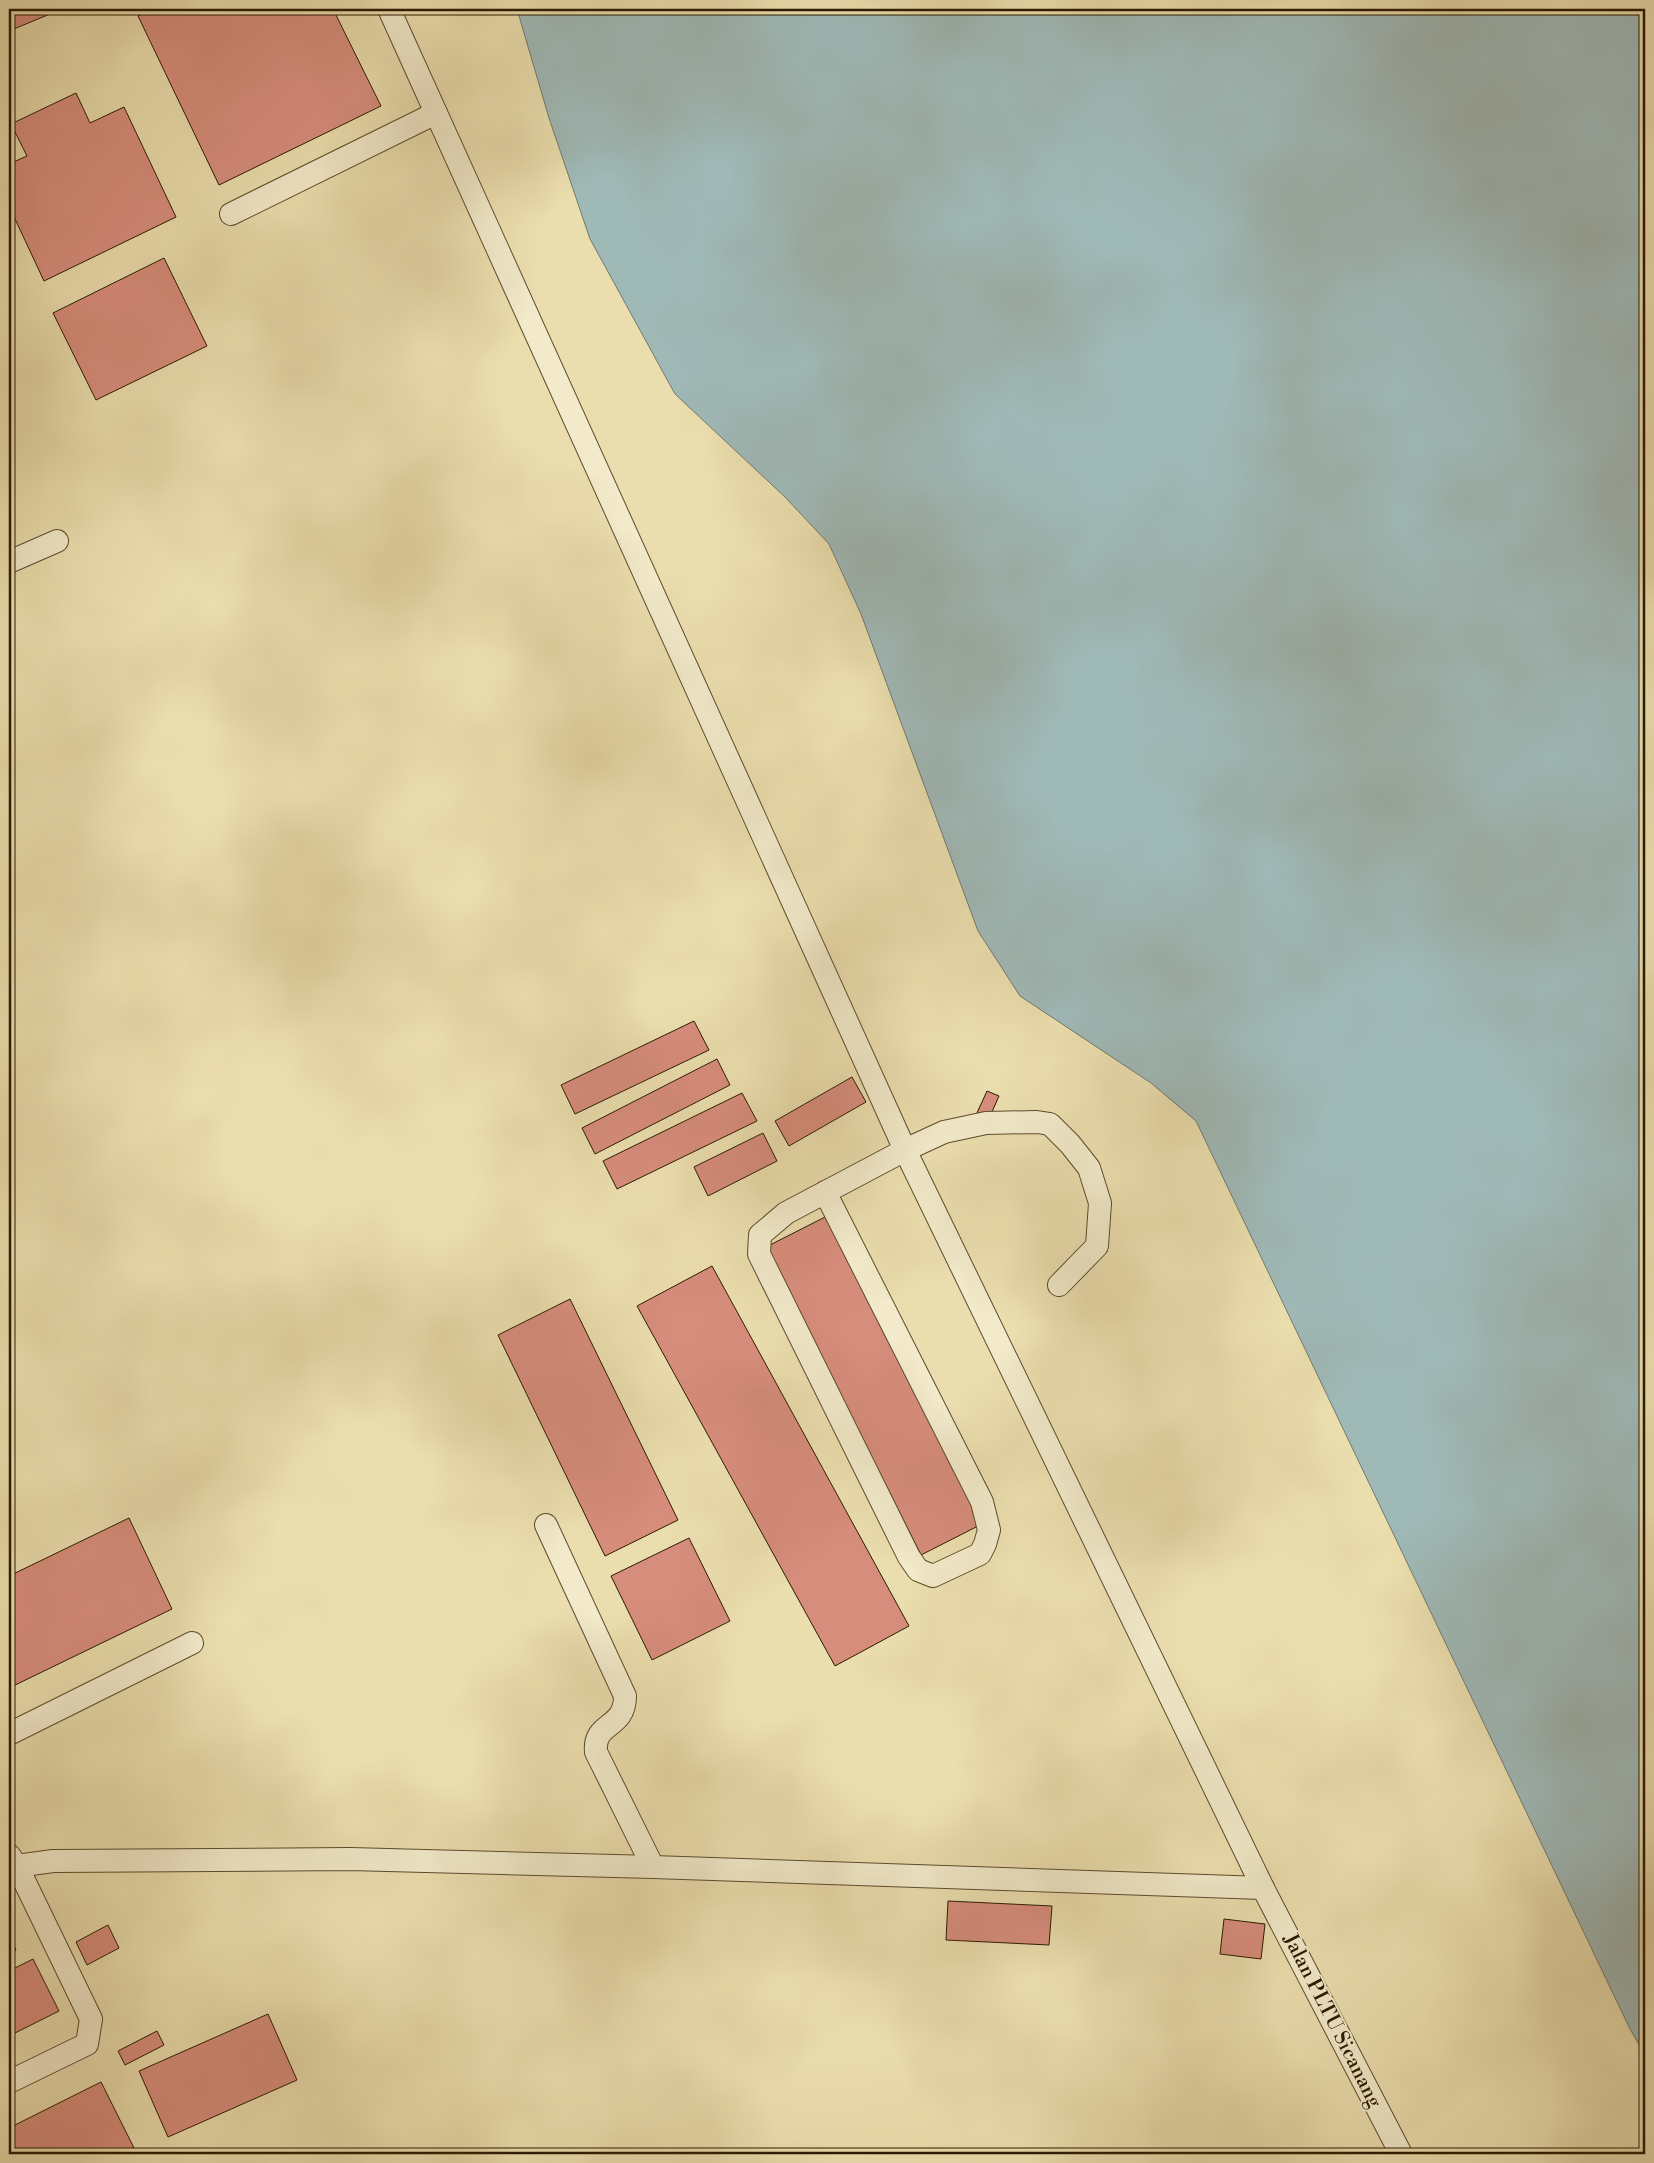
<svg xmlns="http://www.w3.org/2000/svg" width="1654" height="2163" font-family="'Libre Bodoni',serif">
<rect width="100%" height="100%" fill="#ebdeae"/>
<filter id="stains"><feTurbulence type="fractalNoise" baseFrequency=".004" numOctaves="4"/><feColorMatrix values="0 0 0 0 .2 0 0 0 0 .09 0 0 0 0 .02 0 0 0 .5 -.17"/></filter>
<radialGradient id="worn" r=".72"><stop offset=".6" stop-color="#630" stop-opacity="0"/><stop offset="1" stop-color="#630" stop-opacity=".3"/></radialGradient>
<path fill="#9fb9b7" stroke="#71796e" d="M517,9H1645V2055L1630,2029L1196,1121L1151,1083L1020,996L978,931L861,614L829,544L785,497L675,394L590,239L549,118Z"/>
<g fill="#d78d7c" stroke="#2b1a01">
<path d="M9,9H62L9,31Z"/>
<path d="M153,9H333L381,106L219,185L138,16Z"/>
<path d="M76,93L90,123L124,107L176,217L44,281L9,206V164L27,156L11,124Z"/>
<path d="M164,258L207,346L96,400L53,313Z"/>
<path d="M694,1021L709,1050L575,1114L561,1085Z"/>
<path d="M717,1059L730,1085L595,1154L582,1128Z"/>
<path d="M852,1077L866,1102L789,1146L775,1121Z"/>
<path d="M987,1091L999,1096L988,1121L976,1115Z"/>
<path d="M742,1093L757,1121L617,1189L603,1161Z"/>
<path d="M763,1133L777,1161L708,1196L694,1167Z"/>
<path d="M827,1216L982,1524L921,1555L766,1247Z"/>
<path d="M712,1266L909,1626L835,1666L637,1306Z"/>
<path d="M570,1299L678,1520L605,1556L498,1335Z"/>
<path d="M129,1518L172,1609L9,1688V1576Z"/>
<path d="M689,1538L730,1621L652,1660L611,1576Z"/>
<path d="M948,1901L1052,1906L1049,1945L946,1940Z"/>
<path d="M1224,1919L1265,1924L1261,1959L1220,1954Z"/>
<path d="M108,1925L119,1948L87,1965L76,1942Z"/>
<path d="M9,1935L16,1950L9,1954Z"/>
<path d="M33,1959L59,2011L9,2036V1971Z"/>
<path d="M268,2014L297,2080L168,2137L139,2071Z"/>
<path d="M157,2031L164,2045L125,2065L118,2051Z"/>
<path d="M101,2082L137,2154H9V2128Z"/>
</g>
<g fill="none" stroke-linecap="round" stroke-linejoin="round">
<defs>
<g id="lane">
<path d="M389,9L905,1150L944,1132L986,1123L1037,1122L1050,1124L1070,1144L1089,1168L1100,1203L1097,1246L1059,1285"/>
<path d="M231,214L436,113"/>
<path d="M9,562L57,541"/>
<path d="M825,1192L982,1502L989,1530L985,1544L980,1554L933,1576L918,1570L909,1557L759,1254L760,1235L786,1213L905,1150L1263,1888L1401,2154"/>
<path d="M546,1525L625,1696C625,1730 593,1721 596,1752L653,1867"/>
<path d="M9,1734L192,1643"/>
<path d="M9,1867L53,1861L350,1859L653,1867L1263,1888"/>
<path d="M9,2082L87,2044L91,2019L17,1866L9,1855"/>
</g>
</defs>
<use href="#lane" stroke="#5b4b2c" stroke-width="24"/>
<use href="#lane" stroke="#f2eaca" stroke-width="22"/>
</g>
<g text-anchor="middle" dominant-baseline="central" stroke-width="4" stroke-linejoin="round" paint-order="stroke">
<g font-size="20" fill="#2b1a01" stroke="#f2eaca">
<text transform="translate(1332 2021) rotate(63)">Jalan PLTU Sicanang</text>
</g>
</g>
<rect width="1654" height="2163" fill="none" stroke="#ebdeae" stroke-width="30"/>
<rect x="10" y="10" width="1634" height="2143" fill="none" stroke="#2b1a01" stroke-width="2.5"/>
<rect x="15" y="15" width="1624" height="2133" fill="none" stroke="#2b1a01"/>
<rect width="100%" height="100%" filter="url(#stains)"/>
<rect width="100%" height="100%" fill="url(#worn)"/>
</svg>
